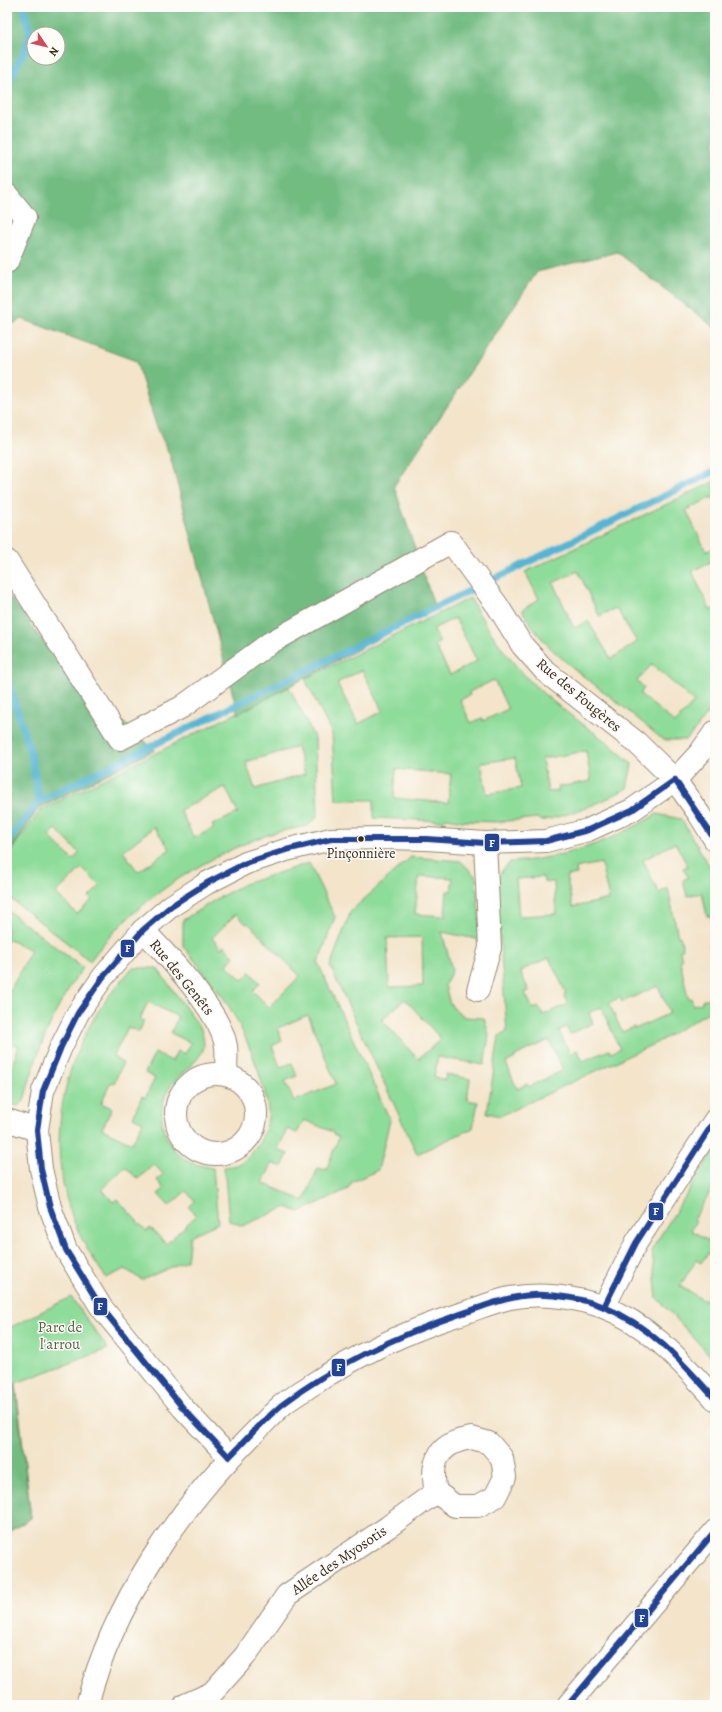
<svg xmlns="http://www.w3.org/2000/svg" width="722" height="1712" font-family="Alegreya,serif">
<rect width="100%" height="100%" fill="#fdfcf7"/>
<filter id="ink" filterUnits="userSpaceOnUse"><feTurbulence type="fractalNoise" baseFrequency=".025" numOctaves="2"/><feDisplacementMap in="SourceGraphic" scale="8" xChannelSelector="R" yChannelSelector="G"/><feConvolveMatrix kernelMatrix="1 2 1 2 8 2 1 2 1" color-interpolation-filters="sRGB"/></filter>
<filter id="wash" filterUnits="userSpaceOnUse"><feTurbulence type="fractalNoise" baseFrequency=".012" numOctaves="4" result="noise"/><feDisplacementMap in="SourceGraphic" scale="16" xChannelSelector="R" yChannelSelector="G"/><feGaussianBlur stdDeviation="0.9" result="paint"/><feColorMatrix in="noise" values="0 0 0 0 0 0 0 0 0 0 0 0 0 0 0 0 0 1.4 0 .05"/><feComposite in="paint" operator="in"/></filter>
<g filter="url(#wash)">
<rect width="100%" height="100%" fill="#f3e4ca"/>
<g fill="#8edc9a" stroke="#64835c" fill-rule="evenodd">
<path d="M715,481V502L712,497L686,510L706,551L715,548V560L692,571L710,610L715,608V703L697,728L686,740H663C641,721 619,703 596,686C568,664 539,643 522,610L539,599L525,572ZM578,571L599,616L616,608L637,642L611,659L588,621L574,628L553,583ZM652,664L694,702L675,723L640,694L644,688L637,681Z"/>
<path d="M470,598C490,634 513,667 544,694C573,719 605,738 632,764L627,788C600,804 572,814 541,821L537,818L498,822L462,821L447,818L442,821L374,818V800H336L332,734L305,679ZM455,618L477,661L450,675L435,645L440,642L433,629ZM362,670L383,711L358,724L337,683ZM494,680L508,709L483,721L482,718L471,723L460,700L470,695L469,692ZM586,751L591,781L558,787L559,791L548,792L542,759ZM515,758L521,788L487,794L481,763ZM396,769L451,774L448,803L394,798Z"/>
<path d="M289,687L315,739L318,815C316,817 313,822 310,824C305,828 293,828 287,830C272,833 257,838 244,844C186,869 127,909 90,961L7,896V856L41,810ZM297,747L305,774L255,789L246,762ZM225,787L238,813L212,825L214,828L194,838L180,810ZM154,827L170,849L138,872L123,851ZM56,829L79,853L73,860L49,836ZM82,868L100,886L89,897L92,900L77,914L56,893Z"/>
<path d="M657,814L681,819L715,875V963L709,944L712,943L710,931L713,930L711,916H707L702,893L687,896L683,880L688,877L683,868L688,866L675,843L643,860L659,893L668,888L678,937L680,936L683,949L680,950L682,960H680L688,998H691L693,1005L702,1003V1000L712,998L711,994L715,993V1008L658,1042L500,1116L487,1113L499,1036L507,1032L495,878L510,862C563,859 612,841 657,814ZM601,863L609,899L573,907L566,876L577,874L576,868ZM543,877L544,882H554L556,914L519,916L516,879ZM549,958L566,993L564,995L568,1004L543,1015L539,1007L533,1009L525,993L529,991L520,971ZM658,986L670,1013L635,1029L634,1027L622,1032L609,1003L620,997L622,1002ZM601,1007L620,1049L611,1053L609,1050L583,1061L577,1050L570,1054L559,1031L566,1027L570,1034L593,1023L589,1013ZM549,1040L563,1070L529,1087L527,1084L517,1089L506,1063L515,1058V1056Z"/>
<path d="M411,857L461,861L476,877L481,940L442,932L452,970L445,985L449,1001L453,1008L465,1017L484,1018L489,1035L484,1065L438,1057L434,1077L445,1080L446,1074L470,1079L467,1100L478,1102L473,1128L417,1154L330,966L351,911ZM419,876L453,878L451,891H447L445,916L415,914ZM422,937L423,986L389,987L387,938ZM405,999L441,1039L418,1059L382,1020Z"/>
<path d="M309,863L335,917L318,963L390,1120L378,1170L352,1182L348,1189L299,1212L286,1207L242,1226L229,1220L224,1167C229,1166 234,1166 239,1164C255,1156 270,1127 268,1110C265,1083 247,1038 234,1015C220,990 200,968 183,946V920L218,898L244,884ZM236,914L246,924L248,923L300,976L269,1007L253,991L260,983L250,972L242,980L227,965L234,956L224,946L221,948L212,938ZM308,1015L336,1084L294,1101L285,1081L297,1076L292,1063L280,1067L272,1046L282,1041L278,1028ZM304,1120L333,1132V1134L339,1137L326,1170L318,1168L304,1201L263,1183L272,1163L282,1167L288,1154L278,1150L287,1129L297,1133Z"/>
<path d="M7,910L83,968C53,1008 36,1054 24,1101L18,1106L7,1103V1080L19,1046L7,1042V997L31,950L7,939Z"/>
<path d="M132,968H157L201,1029C203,1036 205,1043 203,1050C198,1063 178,1074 170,1087C154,1110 162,1145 186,1160C194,1165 204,1166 213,1168L218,1223L190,1236L187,1260L142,1280L125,1269L106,1278C96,1263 85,1247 78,1231C43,1152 59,1065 108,997C116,987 124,978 132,968ZM148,1002L178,1017L171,1033L191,1043L185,1054L177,1051L172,1061L155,1053L145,1073L155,1078L145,1098L142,1096L133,1117L143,1122L132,1143L102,1129L112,1108L101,1103L111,1082L114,1083L123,1063L113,1057L128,1027L139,1032L144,1021L140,1019ZM154,1164L163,1174L157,1180L164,1189L158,1194L169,1206L186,1191L195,1201L189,1207L196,1216L166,1244L151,1228L146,1231L117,1199L113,1202L102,1189L125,1167L138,1179Z"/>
<path d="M715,1149V1188L713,1187L694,1219L696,1221L691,1230L715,1245V1258L708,1253L701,1263L696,1260L680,1286L705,1301L715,1284V1361L657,1298L652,1249Z"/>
<path d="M71,1297L108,1349L16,1383L31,1518L7,1533V1329Z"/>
</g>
<g fill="#72bc82" stroke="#567350" fill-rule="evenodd">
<path d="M7,7H715V328L617,252L537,272L394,486L435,608L238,714L170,456L156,425L136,361L22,319L7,327ZM34,34H58V58H34Z"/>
<path d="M7,593L65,671L155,750L38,809L7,856Z"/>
<path d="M15,1383L31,1518L7,1533V1386Z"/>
</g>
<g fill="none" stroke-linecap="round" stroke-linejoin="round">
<g stroke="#55b5d4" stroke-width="7">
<path d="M10,80L25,50L30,34L24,7"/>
<path d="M7,677L31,755L39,801"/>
<path d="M7,842L39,801L715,471"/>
</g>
</g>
</g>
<g filter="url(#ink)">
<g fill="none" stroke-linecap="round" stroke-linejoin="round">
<defs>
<g id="minor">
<path d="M7,195L25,217L7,262"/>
<path d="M7,561L120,739L182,707L270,643L451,542L497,605L522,645L546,672L637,743L675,780L699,814L715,840"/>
<path d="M143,930C167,955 220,1011 226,1046C227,1055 226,1065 226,1074"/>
<path d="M478,990L490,948L485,843"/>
<circle cx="216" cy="1114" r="40"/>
<path d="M7,1120L37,1130"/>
<path d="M604,1307L636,1243L715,1120"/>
<path d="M472,1438L489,1443L502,1458L505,1477L495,1497L478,1506H455L436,1492C429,1461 440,1442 472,1438Z"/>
<path d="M229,1457L183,1408L101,1307L66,1250L50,1207L41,1169L37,1130L43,1091L61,1047L78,1013L103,977L143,930L171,906L207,883L246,863L286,850L331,839L382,838L427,839L485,843L546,841L588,830L632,810L675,780L700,753L715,732"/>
<path d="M87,1705C113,1604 178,1509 251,1436C261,1426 271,1415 281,1406C290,1398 300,1393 310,1386C355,1356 405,1332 457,1315C474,1310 492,1302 510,1298C540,1292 575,1297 603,1307C650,1324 683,1364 715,1399"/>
<path d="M185,1705L212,1693L245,1656L287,1595L388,1527L436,1492"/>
<path d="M568,1705L715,1531"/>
</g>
</defs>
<use href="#minor" stroke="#978774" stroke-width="24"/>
<use href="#minor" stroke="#fff" stroke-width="22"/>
<defs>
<g id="bus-1">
<path d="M675,780L715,840"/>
<path d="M604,1307L636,1243L715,1120"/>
<path d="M229,1457L183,1408L101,1307L66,1250L50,1207L41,1169L37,1130L43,1091L61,1047L78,1013L103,977L143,930L171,906L207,883L246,863L286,850L331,839H427L485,843L546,841L588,830L632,810L675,780"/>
<path d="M229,1457C246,1440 264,1419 283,1404C338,1362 401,1334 466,1312C488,1305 510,1296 533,1295C556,1294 584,1299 604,1307C650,1325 683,1363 715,1399"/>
<path d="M568,1705L715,1531"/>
</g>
</defs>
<use href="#bus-1" stroke="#fdfcf7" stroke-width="9"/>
<use href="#bus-1" stroke="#234393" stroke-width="6"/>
</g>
</g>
<circle fill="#3b2a1e" stroke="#fdfcf7" stroke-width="1.5" cx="361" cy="839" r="3.5"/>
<g text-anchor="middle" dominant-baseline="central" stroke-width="3" stroke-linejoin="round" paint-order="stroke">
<g font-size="14" fill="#3b2a1e" stroke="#fdfcf7">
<text x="361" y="853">Pinçonnière</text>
</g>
<g font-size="15" fill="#3b2a1e" stroke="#fdfcf7">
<text transform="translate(579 695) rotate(40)">Rue des Fougères</text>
<text transform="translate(182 977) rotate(51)">Rue des Genêts</text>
<text transform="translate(339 1560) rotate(-34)">Allée des Myosotis</text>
</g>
<g font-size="15" fill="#545f43" stroke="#fdfcf7">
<text x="60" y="1327">Parc de<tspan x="60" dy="17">l'arrou</tspan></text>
</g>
</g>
<g stroke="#fdfcf7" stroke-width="1.5">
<rect x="484" y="833" width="16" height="19" rx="4" fill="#234393"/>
<rect x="120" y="939" width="15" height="19" rx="4" fill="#234393"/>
<rect x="648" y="1202" width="16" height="19" rx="4" fill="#234393"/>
<rect x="93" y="1297" width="15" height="19" rx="4" fill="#234393"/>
<rect x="331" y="1358" width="15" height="19" rx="4" fill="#234393"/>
<rect x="634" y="1608" width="15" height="20" rx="4" fill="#234393"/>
</g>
<g font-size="11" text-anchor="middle" font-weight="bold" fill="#fff">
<text x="492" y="847">F</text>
<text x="128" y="952">F</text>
<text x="656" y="1215">F</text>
<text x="100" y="1310">F</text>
<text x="339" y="1371">F</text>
<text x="642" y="1622">F</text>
</g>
<rect width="722" height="1712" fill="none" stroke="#fdfcf7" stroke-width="24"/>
<g transform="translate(46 46) rotate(125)"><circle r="19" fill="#fdfcf7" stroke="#afa8a0"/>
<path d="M0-3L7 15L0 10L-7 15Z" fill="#d1495b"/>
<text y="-6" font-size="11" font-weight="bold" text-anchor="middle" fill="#3b2a1e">N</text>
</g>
</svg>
